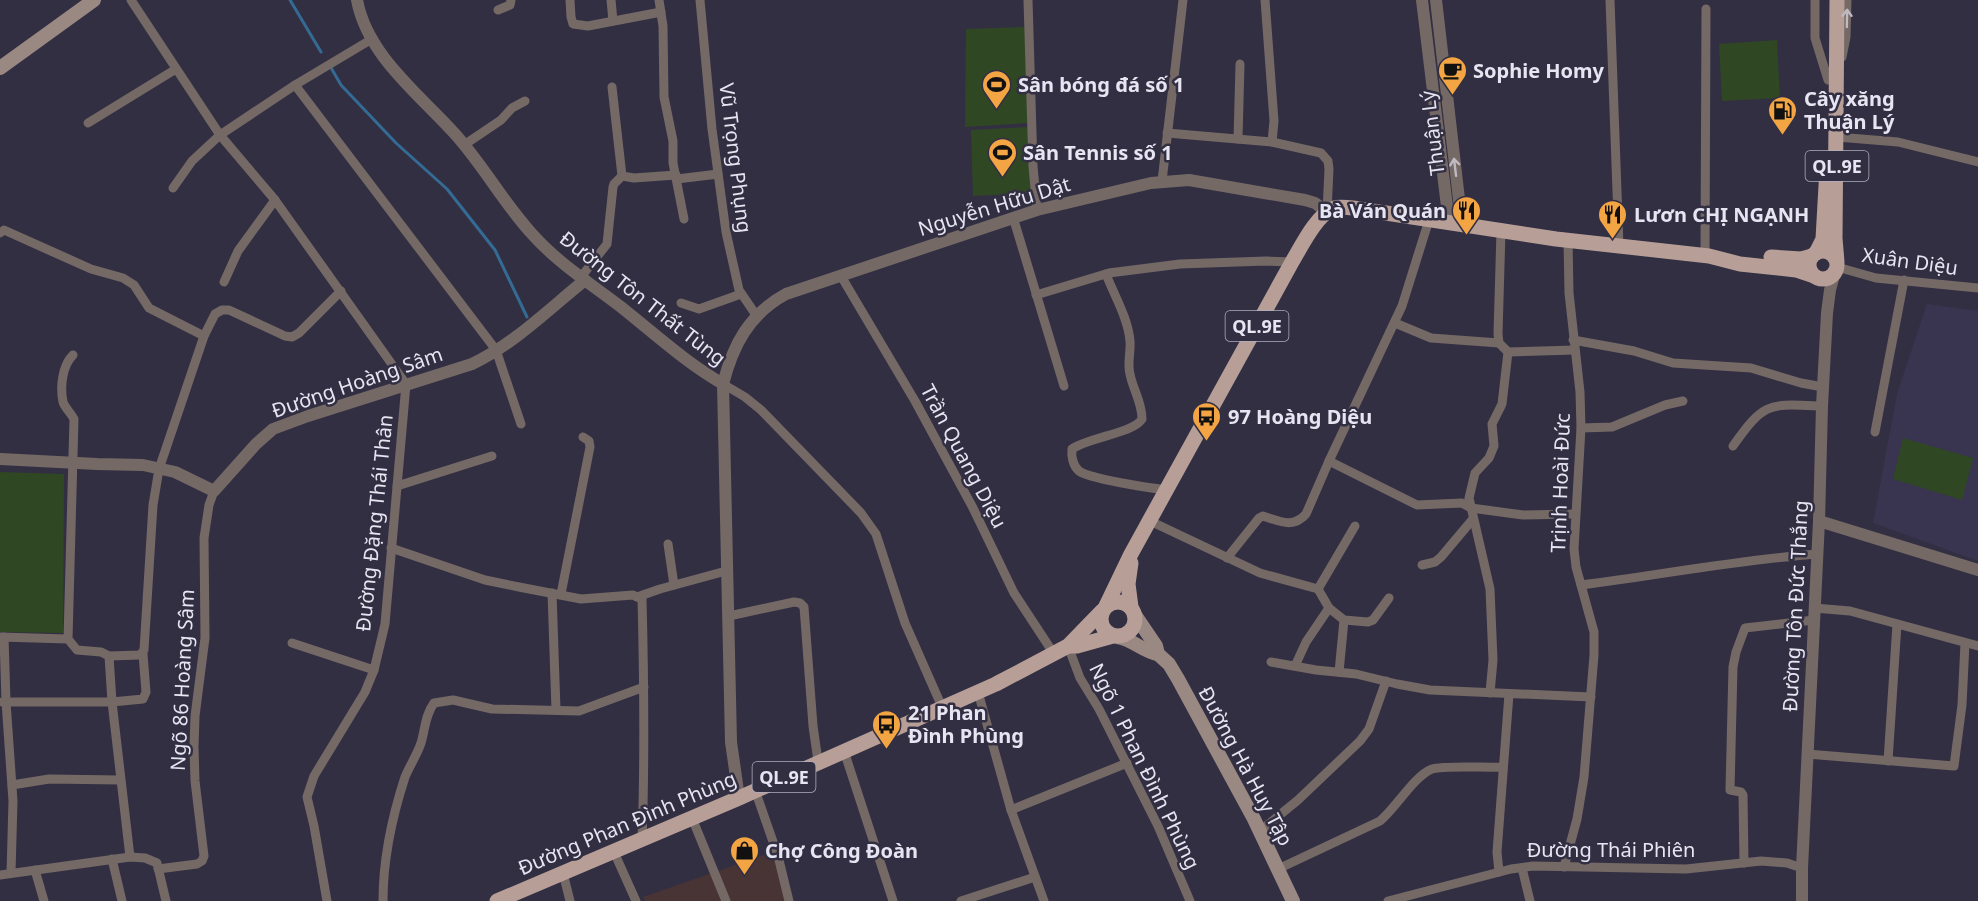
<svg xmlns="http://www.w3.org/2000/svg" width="1978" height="901" font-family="'Noto Sans',sans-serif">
<rect width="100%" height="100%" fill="#322f43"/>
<path fill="#483434" d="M773,852L790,901H645L643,897Z"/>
<path fill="#39344f" d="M1927,304L1978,311V561L1873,523L1897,394Z"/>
<g fill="#304724">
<path d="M1026,27L1029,123L965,127L966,29Z"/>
<path d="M1777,40L1780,98L1722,101L1719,44Z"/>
<path d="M1029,127L1031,193L973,196L971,130Z"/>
<path d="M1903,438L1973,458L1962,500L1893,479Z"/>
<path d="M0,472L64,474L63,633L0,632Z"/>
</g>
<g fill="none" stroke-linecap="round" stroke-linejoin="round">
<g stroke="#346b95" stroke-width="3">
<path d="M290,0L321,52"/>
<path d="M330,66L341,85L396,143L447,189L495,250L527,317"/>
</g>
<g stroke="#756966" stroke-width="9">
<path d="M131,0L220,135L275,200L406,384L385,624L374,670L365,692L314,776L307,797L314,826L327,901"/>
<path d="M570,0L571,17L573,24L588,26L661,12"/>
<path d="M611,0L613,21"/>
<path d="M659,0L663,26L664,97L673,141V163L684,219"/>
<path d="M700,0L712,129L726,232L739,290L756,315"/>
<path d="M1028,0L1033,166L1037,210"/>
<path d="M1265,0L1274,121L1272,142"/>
<path d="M1610,0L1619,246"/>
<path d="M1815,0V38L1828,80"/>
<path d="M498,10L510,5L511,0"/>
<path d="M1842,57L1846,37L1847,0"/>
<path d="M295,85L496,350L521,424"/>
<path d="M612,87L622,176L634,178L676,175"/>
<path d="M88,123L176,69"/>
<path d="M1167,133L1272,142L1321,153L1328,161L1329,169L1327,212"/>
<path d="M1837,137L1898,142L1978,162"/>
<path d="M1238,139L1240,64"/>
<path d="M464,145L501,120L512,108L525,101"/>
<path d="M677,179L718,174"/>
<path d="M1162,181L1183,0"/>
<path d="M173,188L192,161L220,135L295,85L372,39"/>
<path d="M1013,217L1064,386"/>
<path d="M0,233L4,230L91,269L123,278L134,285L149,308L204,336"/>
<path d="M1705,255L1706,9"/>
<path d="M1837,267L1876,278L1978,288"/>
<path d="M1106,274C1114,295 1128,318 1130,341C1131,352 1127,363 1130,374C1133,390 1142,402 1142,419C1134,433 1089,437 1072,449C1071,456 1073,466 1079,471C1090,479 1150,488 1167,490"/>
<path d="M841,276L915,401L973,508L1014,593L1054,654"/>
<path d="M581,277L607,244L613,187L614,184L622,176"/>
<path d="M224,282L238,251L275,200"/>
<path d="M1036,295L1109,273L1180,264L1266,261L1292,262"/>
<path d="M681,303L699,309L741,294"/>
<path d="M1395,323L1431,338L1499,343"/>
<path d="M1573,340L1634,351L1673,363L1751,368L1801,383L1823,387"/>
<path d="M1508,352L1575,350"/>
<path d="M73,355C62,366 60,387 63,402C65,408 71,413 74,419L68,639L77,650L101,652L109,656L140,655L144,650L153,505L159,469L204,336L215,314L222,310H229L285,336L292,337L299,333L341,291"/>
<path d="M723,384L745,397L761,410L861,513L876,534L905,623L942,707"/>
<path d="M1581,428L1612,427L1665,405L1683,401"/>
<path d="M1875,432L1904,280"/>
<path d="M1733,446C1765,401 1768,404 1822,406"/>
<path d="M1329,461L1417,505L1462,503L1471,508L1523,515L1575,514"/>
<path d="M397,486L492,456"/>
<path d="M1150,521L1260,573L1318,589L1329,608L1344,620L1368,622L1373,620L1389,598"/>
<path d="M668,544L674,585"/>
<path d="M391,548L485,580L519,587L581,599L633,595L637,597L660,589L726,571"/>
<path d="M1227,558L1259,518L1263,516C1279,521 1293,529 1306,514L1329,461L1402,306L1429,220"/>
<path d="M1422,565L1435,562L1441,557L1473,519"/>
<path d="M1581,585C1660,575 1738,560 1817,554"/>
<path d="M1318,589L1355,526"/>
<path d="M552,593L556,710"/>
<path d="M561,594L590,447L589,441L583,437"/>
<path d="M637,597L642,598C644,679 645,759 642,840"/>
<path d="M1814,608L1850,611L1978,646"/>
<path d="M729,616L794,602L800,603L804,607L813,726L818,761"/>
<path d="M0,637L68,639"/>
<path d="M4,637L6,702L13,801L11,873"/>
<path d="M292,643L374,670"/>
<path d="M1068,646L1080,678L1099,709L1158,826L1190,901"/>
<path d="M109,656L112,702L130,857"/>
<path d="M1271,662L1316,670L1356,674L1397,684L1430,690L1591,697"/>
<path d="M1295,666L1306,642L1329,608"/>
<path d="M1339,672L1344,620"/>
<path d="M978,692L1011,810L1044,901"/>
<path d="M1490,693L1493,660L1490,589L1469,498L1475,473L1489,458L1494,446L1492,424L1502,404L1508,352L1499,343L1498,334L1501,231"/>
<path d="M2,702H112L143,699L146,692L143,654"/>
<path d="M844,751L893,901"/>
<path d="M1807,754L1954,766L1962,705L1965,643"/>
<path d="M1888,761L1897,624"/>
<path d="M12,785L49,779L120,780"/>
<path d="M755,790L778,856L789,901"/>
<path d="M1011,810L1127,763"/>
<path d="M692,818L726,901"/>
<path d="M1260,831L1298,800L1360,741L1369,729L1386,681"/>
<path d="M614,852L636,901"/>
<path d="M112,859L122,901"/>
<path d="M1744,863L1743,795L1741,792L1730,790L1733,667L1736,652L1745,628L1814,620"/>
<path d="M1564,867L1577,819L1584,777L1594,655V632L1576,567L1574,549L1581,428L1580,392L1569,293L1568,240"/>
<path d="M1522,868L1530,901"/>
<path d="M158,869L197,864L202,861L204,856L195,781L194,747L195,716L205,638L204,538L209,505L214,491"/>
<path d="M1278,869L1380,821C1396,808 1414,776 1432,769C1445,765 1486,768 1502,767"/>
<path d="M35,870L44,901"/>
<path d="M1499,872L1497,852L1509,694"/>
<path d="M563,873L570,901"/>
<path d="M0,875L130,857L145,858L157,863L166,901"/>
<path d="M383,901C383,859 392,817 405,777C410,765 417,755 421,743C425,730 425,715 434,703L453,700L492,709L579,711L644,687"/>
<path d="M961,901L1035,877"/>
<path d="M1388,901L1511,869L1533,866L1686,869L1761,861L1787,863L1802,868"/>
</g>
<g stroke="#756966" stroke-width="12">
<path d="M357,0C367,55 419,94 455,134C484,166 504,204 533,235C558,263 591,284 621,307C655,334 685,362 723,384"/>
<path d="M1422,0L1449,223"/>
<path d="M1436,0L1462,225"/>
<path d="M0,459L97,464L143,465L175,472L214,491L256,444L273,429L308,416L472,364C514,344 549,309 585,280"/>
<path d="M1819,521L1978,570"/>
<path d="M739,798L731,742L723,384C733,345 749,314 786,294L1037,210L1151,183L1189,180L1305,200L1315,203L1327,212"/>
<path d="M1802,901V868L1819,521L1822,406L1827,313L1830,290L1835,272"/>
</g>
<g stroke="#9a8882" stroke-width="14">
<path d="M0,68L94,0"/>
<path d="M1135,615L1156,646L1158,654L1169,664L1178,679L1254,819L1293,901"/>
<path d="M1117,637C1133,639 1143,652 1158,654"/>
</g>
<g stroke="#b79f98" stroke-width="15">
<circle cx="1823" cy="265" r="14"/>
<path d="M1816,253L1823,239L1827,168"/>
<path d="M1771,257L1801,259L1812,256"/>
<path d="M1837,262L1835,238L1837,0"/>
<path d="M1131,563L1128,584L1131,607"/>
<circle cx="1118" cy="619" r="17"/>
<path d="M1106,606L1131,554L1292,262C1301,247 1317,214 1334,208C1340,206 1347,208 1353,208L1556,239L1709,256L1740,264L1796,270L1814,276"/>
<path d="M1068,646H1077L1113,636"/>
<path d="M497,901L739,798L996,684L1068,646L1102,611"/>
</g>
</g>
<defs><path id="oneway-shaft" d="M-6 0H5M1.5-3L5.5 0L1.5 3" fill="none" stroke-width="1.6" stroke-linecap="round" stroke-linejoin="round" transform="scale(1.5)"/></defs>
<g stroke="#bfbac1">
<use href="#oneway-shaft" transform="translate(1847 18) rotate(-89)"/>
<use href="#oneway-shaft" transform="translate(1455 167) rotate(-97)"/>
</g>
<defs>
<symbol id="cafe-pin" viewBox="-11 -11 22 30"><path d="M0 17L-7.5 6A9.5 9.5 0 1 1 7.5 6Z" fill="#f3a443" stroke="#322f43"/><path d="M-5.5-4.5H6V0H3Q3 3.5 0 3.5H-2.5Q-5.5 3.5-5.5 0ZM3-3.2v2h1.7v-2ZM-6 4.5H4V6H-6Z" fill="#111"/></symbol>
<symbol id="stadium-pin" viewBox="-11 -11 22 30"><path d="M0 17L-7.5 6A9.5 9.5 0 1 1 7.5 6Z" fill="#f3a443" stroke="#322f43"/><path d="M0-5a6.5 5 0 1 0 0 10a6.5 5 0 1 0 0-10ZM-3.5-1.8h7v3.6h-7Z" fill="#111"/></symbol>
<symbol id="fuel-pin" viewBox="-11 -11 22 30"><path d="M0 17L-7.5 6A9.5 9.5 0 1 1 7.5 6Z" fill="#f3a443" stroke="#322f43"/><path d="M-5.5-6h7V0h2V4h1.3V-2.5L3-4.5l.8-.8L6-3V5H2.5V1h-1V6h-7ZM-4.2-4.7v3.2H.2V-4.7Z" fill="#111"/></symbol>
<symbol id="restaurant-pin" viewBox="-11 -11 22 30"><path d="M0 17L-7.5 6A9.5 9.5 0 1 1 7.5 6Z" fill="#f3a443" stroke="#322f43"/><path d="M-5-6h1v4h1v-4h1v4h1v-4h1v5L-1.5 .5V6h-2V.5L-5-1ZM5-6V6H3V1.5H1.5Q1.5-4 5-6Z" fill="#111"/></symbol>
<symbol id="bus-pin" viewBox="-11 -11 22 30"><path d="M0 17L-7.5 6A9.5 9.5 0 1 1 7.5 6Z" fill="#f3a443" stroke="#322f43"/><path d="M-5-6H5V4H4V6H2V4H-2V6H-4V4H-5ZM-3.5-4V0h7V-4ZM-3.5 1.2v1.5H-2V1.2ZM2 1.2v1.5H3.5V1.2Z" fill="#111"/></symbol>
<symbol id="shop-pin" viewBox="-11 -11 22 30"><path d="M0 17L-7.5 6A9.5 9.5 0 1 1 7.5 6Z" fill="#f3a443" stroke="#322f43"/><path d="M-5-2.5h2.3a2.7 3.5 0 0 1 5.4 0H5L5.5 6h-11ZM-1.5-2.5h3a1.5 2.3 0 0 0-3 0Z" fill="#111"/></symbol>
</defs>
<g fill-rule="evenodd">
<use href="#cafe-pin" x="1436" y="54" width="33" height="45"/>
<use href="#stadium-pin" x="980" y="68" width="33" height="45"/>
<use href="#fuel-pin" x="1766" y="94" width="33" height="45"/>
<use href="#stadium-pin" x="986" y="136" width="33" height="45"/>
<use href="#restaurant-pin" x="1450" y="194" width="33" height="45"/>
<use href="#restaurant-pin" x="1596" y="198" width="33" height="45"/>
<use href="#bus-pin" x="1190" y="400" width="33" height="45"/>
<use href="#bus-pin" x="870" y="708" width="33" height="45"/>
<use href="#shop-pin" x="728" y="834" width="33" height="45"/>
</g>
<g text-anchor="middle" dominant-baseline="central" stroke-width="5" stroke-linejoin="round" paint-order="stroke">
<g fill="#322f43" stroke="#b1aebe" stroke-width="1.5">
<rect x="1805.5" y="151" width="63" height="30" rx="4.5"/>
<rect x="1225.5" y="311" width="63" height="30" rx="4.5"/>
<rect x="752.5" y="762" width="63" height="30" rx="4.5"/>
</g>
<g font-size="18" font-weight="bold" fill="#e7e5f2">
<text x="1837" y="166">QL.9E</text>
<text x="1257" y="326">QL.9E</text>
<text x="784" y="777">QL.9E</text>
</g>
<g font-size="20" font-weight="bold" fill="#e7e5f2" stroke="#322f43" text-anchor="start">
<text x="1473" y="70">Sophie Homy</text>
<text x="1018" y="84">Sân bóng đá số 1</text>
<text x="1804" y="98">Cây xăng<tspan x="1804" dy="23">Thuận Lý</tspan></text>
<text x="1023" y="152">Sân Tennis số 1</text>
<text x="1446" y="210" text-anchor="end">Bà Ván Quán</text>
<text x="1634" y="214">Lươn CHỊ NGẠNH</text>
<text x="1228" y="416">97 Hoàng Diệu</text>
<text x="908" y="712">21 Phan<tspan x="908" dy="23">Đình Phùng</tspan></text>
<text x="765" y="850">Chợ Công Đoàn</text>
</g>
<g font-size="20" fill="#e7e5f2" stroke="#322f43">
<text transform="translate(1432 133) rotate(-97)">Thuận Lý</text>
<text transform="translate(736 158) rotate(83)">Vũ Trọng Phụng</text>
<text transform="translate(994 206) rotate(-17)">Nguyễn Hữu Dật</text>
<text transform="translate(1910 261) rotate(8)">Xuân Diệu</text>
<text transform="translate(643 298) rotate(38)">Đường Tôn Thất Tùng</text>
<text transform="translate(357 382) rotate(-19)">Đường Hoàng Sâm</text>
<text transform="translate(964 456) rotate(62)">Trần Quang Diệu</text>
<text transform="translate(1560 483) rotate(-88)">Trịnh Hoài Đức</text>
<text transform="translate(374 523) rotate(-84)">Đường Đặng Thái Thân</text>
<text transform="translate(1795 606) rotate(-87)">Đường Tôn Đức Thắng</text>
<text transform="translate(182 680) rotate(-87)">Ngõ 86 Hoàng Sâm</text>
<text transform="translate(1145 766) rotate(64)">Ngõ 1 Phan Đình Phùng</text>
<text transform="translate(1246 766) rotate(62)">Đường Hà Huy Tập</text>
<text transform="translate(627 823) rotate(-23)">Đường Phan Đình Phùng</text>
<text x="1611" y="849">Đường Thái Phiên</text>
</g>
</g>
</svg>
